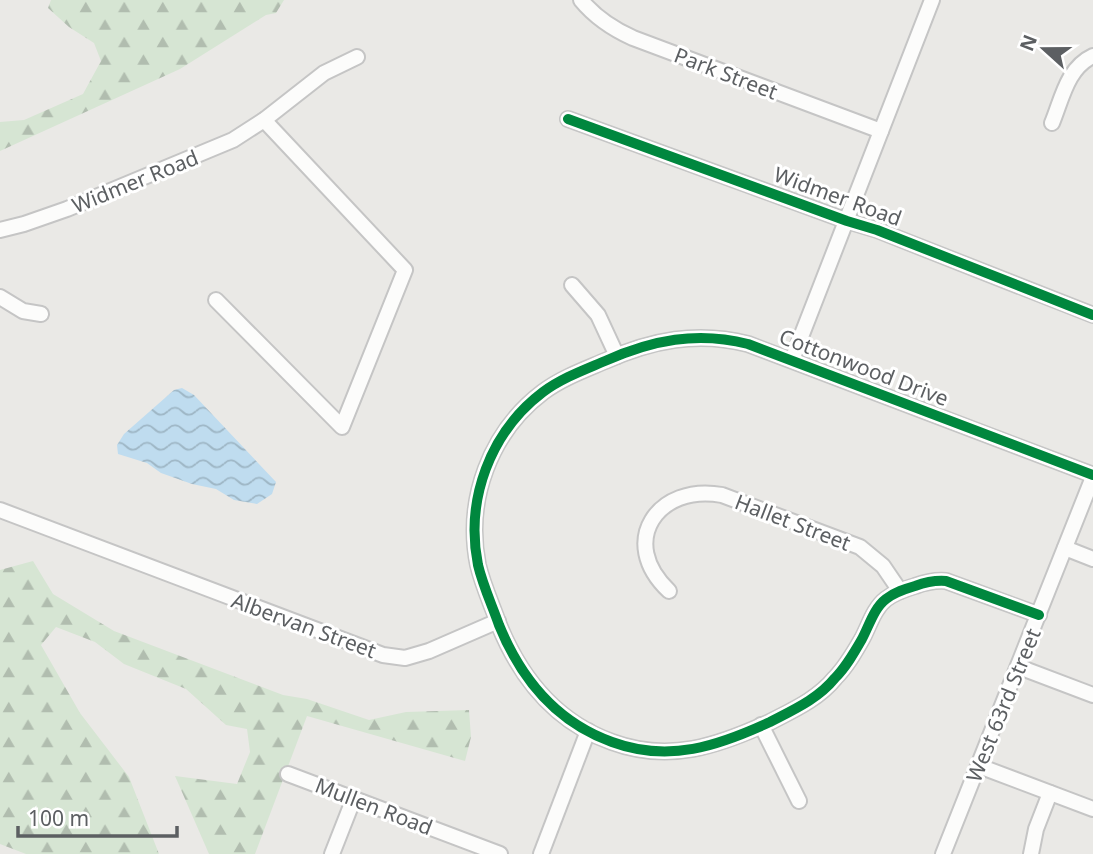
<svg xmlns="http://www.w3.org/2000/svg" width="1093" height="854" font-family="'Noto Sans',sans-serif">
<defs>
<pattern id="forest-firs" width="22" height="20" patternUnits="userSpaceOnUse" patternTransform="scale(1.75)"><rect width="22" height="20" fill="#d6e5d3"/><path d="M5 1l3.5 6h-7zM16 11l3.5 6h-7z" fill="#b1bdaf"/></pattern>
<pattern id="water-waves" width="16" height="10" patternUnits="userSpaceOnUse" patternTransform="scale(1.75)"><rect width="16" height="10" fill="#bfdcef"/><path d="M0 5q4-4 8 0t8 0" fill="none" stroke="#9eb6c5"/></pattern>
</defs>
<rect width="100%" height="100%" fill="#eae9e6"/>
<g fill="url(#forest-firs)">
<path d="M51,0H284L276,13L266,15L180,69L0,151V122L24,120L83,94L101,61L94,43L69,27L48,8Z"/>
<path d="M33,561L53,594L114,631L283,695L307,699L369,720L406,712L469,710L471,737L465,761L307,716L255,854H209L175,776L237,784L250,752L247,729L226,725L186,689L124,664L95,642L56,627L41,645L80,713L129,777L159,854H26L0,844V570Z"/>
</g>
<path fill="url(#water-waves)" d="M182,388L194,395L276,482L272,494L257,504L234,500L216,489L192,484L161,473L147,463L118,454L117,445L124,434L174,390Z"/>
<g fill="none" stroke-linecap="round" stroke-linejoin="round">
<defs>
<g id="minor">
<path d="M581,0C595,17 613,29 633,38L881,131"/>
<path d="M568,119L847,221L877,230L1093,315"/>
<path d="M1052,123C1062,99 1067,68 1093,56"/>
<path d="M0,230L24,224L67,209L233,140L264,120L324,73L357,57"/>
<path d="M572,285L598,315L617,356"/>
<path d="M0,297L23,311L41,314"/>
<path d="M216,300L342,427L405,270L264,120"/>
<path d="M792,360L932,0"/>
<path d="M0,510L383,655L405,658L429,651L498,621"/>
<path d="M1065,548L1093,559"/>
<path d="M669,591C617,542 658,483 722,495L860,547L883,566L900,591"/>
<path d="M1039,615L946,581C934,580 926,582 915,586C905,589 895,592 886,599C874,608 869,626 862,639C854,653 846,667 835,678C818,699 793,710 770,722C718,746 669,763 612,742C556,722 521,679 499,625C492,605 483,586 478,565C465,500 490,432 543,392C562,378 584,370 605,361C652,340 697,331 748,344L1093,475"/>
<path d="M1019,667L1093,695"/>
<path d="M761,725L799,801"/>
<path d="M979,766L1093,809"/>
<path d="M288,774L500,854"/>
<path d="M332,854L354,798"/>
<path d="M541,854L588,731"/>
<path d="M943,854L1093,477"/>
<path d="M1031,854L1036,829L1050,793"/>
</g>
</defs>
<use href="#minor" stroke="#c5c5c5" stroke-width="18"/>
<use href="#minor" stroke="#fcfcfb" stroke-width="14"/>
<defs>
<g id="cycleway">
<path d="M568,119L847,221L877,230L1093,315"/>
<path d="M1039,615L946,581C934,580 926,582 915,586C905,589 895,592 886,599C874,608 869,626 862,639C854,653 846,667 835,678C818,699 793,710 770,722C718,746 669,763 612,742C556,722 521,679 499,625C492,605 483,586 478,565C465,500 490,432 543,392C562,378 584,370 605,361C652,340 697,331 748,344L1093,475"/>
</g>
</defs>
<use href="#cycleway" stroke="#fff" stroke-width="15"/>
<use href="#cycleway" stroke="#00873e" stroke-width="10"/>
</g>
<g text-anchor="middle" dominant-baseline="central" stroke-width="6" stroke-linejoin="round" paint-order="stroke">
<g font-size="21" fill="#5c5f62" stroke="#fff">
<text transform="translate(726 73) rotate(21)">Park Street</text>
<text transform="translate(135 181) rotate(-22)">Widmer Road</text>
<text transform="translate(838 196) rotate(20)">Widmer Road</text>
<text transform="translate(864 367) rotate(21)">Cottonwood Drive</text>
<text transform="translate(793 522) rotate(21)">Hallet Street</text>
<text transform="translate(304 625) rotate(20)">Albervan Street</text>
<text transform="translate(1003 705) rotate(-68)">West 63rd Street</text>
<text transform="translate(374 806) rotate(21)">Mullen Road</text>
</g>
</g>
<g transform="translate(1044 49) rotate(291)" stroke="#ffffff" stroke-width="5" paint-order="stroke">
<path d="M0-5L12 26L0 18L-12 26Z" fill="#5c5f62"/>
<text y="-10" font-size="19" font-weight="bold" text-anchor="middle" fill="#5c5f62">N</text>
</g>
<path d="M18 826v10h159v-10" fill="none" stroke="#5c5f62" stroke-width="3.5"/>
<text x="28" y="826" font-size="21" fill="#5c5f62" stroke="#ffffff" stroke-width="5" paint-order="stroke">100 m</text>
</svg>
